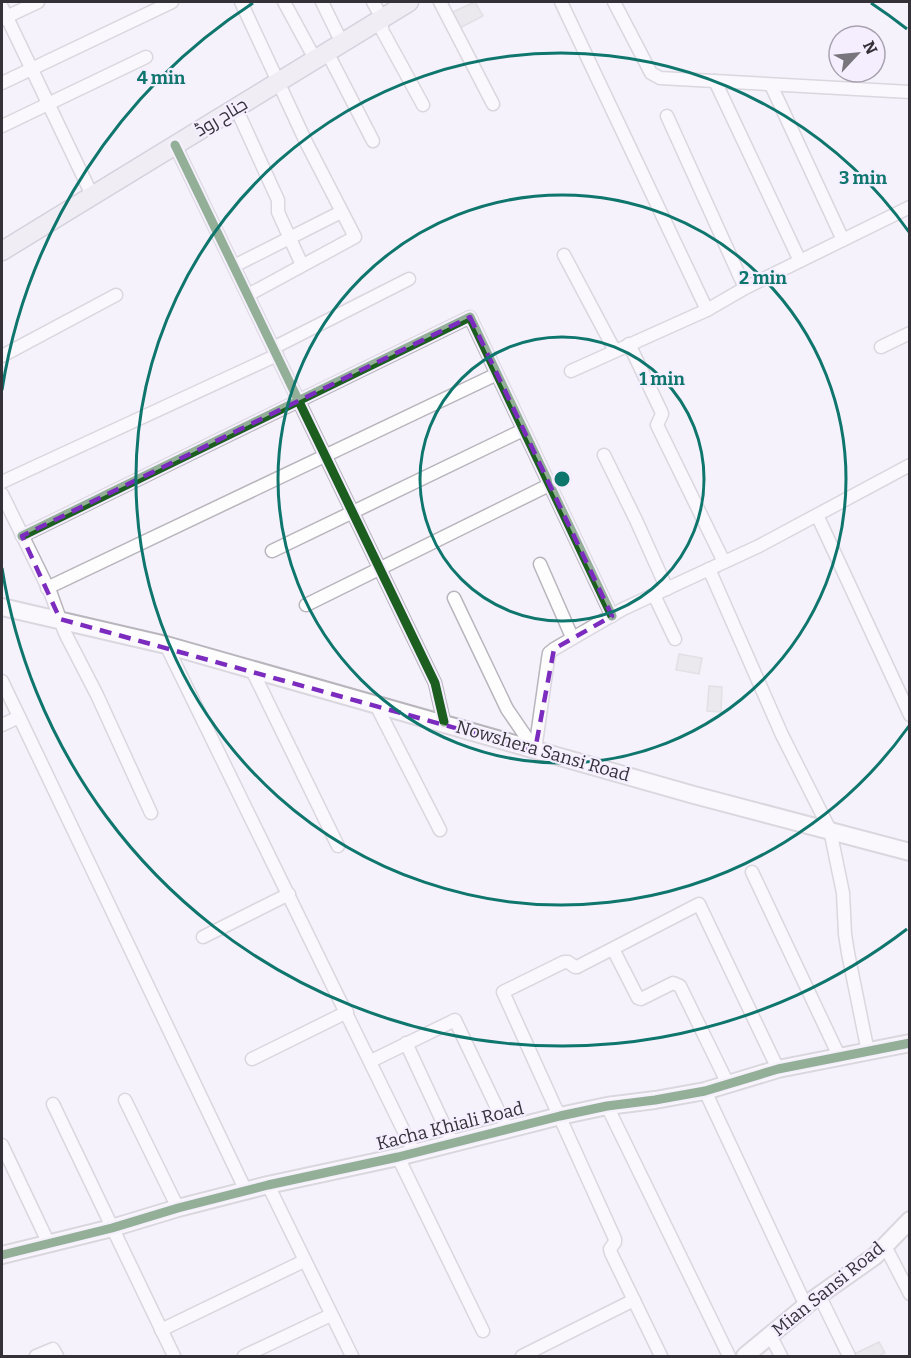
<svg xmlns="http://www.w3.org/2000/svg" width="911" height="1358" font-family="Bitter,Cairo,serif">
<rect width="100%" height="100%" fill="#f6f2fb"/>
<g fill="#dfdddd" stroke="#ccc9ca" stroke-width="1.5">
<path d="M475,2L483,16L458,29L450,13Z"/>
<path d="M679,654L702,658L699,674L676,670Z"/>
<path d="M709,686L722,687L721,712L707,711Z"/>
<path d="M879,1342L885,1353L878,1356H855L854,1354Z"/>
</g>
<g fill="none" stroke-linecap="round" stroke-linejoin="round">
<defs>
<g id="street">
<path d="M241,2L306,142L355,237L248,295"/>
<path d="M284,2L315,59"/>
<path d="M322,2L342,43"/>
<path d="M373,2L382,18V30L423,105"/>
<path d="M440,2L493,104"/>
<path d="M561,2L707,310"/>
<path d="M614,2L651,73L660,78L910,92"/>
<path d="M2,7L92,195"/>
<path d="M2,19L38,2"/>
<path d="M327,52L373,141"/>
<path d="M715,81L800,261"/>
<path d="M2,83L172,2"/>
<path d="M771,85L843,240"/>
<path d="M236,108L278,200V212L302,265"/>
<path d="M667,116L745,288"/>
<path d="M2,126L146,57"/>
<path d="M175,145L435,683L444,722"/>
<path d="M564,255L615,351"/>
<path d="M234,266L341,212"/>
<path d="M629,344L661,411L662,414L657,425L724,562"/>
<path d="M881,347L910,333"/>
<path d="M273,348L409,279"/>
<path d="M2,356L116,295"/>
<path d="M571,371L707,310L745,288L910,207"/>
<path d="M604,455L636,520L667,589"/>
<path d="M2,482L277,355"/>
<path d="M2,494L51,594L65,633L97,695L151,813"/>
<path d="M817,515L910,715"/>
<path d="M22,536L470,317L612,616"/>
<path d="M272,551L523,430"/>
<path d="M540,564L572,637"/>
<path d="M709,569L782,735L830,830L843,893L845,934L848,953L868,1052"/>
<path d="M47,588L497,374"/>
<path d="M654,595L675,639"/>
<path d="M454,598L507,709L535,750"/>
<path d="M306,605L549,485"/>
<path d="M166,645L414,1152"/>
<path d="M251,668L338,846"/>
<path d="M2,681L246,1191"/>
<path d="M375,703L440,830"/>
<path d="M2,725L19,717"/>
<path d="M535,750L548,659L549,653L554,649L623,609L759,546L910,465"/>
<path d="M752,872L840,1058"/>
<path d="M203,937L289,894"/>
<path d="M613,949L638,998L641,999L673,983L680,986L728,1084"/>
<path d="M406,1043L452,1142"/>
<path d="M252,1059L347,1012"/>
<path d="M371,1061L455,1020L507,1129"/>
<path d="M705,1091L806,1306"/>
<path d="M125,1100L178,1208"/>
<path d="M53,1104L174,1356"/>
<path d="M607,1106L729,1356"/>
<path d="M2,1145L49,1244"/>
<path d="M398,1157L483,1331"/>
<path d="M268,1185L352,1356"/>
<path d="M885,1246L910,1294"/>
<path d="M819,1295L849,1356"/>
<path d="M161,1330L304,1261"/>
<path d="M770,1335L781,1356"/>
<path d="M36,1356L53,1349L57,1356"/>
<path d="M244,1356L331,1315"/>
<path d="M522,1356L634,1300"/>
<path d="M661,1356L611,1253L610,1249L615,1242V1239L503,992L564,962H568L575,967H577L699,904L778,1069"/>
</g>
<g id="secondary">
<path d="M2,607L166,645L694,795L910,852"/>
<path d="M2,1255L112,1228L178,1208L268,1185L398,1157L560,1116L607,1106L655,1100L705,1091L778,1069L910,1043"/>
<path d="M745,1356L814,1299L875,1256L910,1220"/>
</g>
<path id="primary" d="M2,251L409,2"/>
</defs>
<use href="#street" stroke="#b8b5bc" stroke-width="15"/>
<use href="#secondary" stroke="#b8b5bc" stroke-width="20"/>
<use href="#primary" stroke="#b0aab8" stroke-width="21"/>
<use href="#street" stroke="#fefdfe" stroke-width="12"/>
<use href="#secondary" stroke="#fefdfe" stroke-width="16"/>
<use href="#primary" stroke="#e9e6ed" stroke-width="18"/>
<defs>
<g id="cycleway">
<path d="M175,145L435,683L444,722"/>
<path d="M22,536L470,317L612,616"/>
<path d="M2,1255L112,1228L178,1208L268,1185L398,1157L560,1116L607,1106L655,1100L705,1091L778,1069L910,1043"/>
</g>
</defs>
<use href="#cycleway" stroke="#f5eeff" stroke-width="13"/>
<use href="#cycleway" stroke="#1b5e20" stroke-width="9"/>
</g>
<path d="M0 0H911V1358H0ZM470,317L612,616L554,649L535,750L60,619L22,536Z" fill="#f6f2fb" fill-opacity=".55" fill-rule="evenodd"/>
<path fill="none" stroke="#7b2cbf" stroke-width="4.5" stroke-dasharray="12 8" stroke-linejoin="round" d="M470,317L612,616L554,649L535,750L60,619L22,536Z"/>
<g fill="none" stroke="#0f766e" stroke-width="3">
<circle cx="562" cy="479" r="142"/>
<circle cx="562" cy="479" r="284"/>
<path d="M909 726A426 426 0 1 1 909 232"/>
<path d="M907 929A567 567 0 0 1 2 568M2 390A567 567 0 0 1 253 3M871 3A567 567 0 0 1 907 29"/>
</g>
<g text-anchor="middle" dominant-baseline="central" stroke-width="4.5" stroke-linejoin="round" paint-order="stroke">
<g font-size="18" fill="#343138" stroke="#f5eeff">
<text transform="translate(221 117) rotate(-31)">جناح روڈ</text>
<text transform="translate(543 751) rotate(16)">Nowshera Sansi Road</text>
<text transform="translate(450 1126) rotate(-14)">Kacha Khiali Road</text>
<text transform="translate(828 1289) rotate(-39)">Mian Sansi Road</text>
</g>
</g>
<circle cx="562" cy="479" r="9" fill="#0f766e" stroke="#f5eeff" stroke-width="3"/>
<g font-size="18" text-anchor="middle" font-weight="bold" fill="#0f766e" stroke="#f5eeff" stroke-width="4.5" stroke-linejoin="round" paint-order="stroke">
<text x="161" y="84">4 min</text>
<text x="863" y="184">3 min</text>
<text x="763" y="284">2 min</text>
<text x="662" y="385">1 min</text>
</g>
<rect width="911" height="1358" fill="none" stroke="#343138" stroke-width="6"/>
<g transform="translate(857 54) rotate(64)"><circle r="28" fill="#f5eeff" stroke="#a8a2af" stroke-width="1.5"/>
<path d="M0-4.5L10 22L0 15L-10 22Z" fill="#78757c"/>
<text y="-9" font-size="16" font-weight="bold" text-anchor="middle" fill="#343138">N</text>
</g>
</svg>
